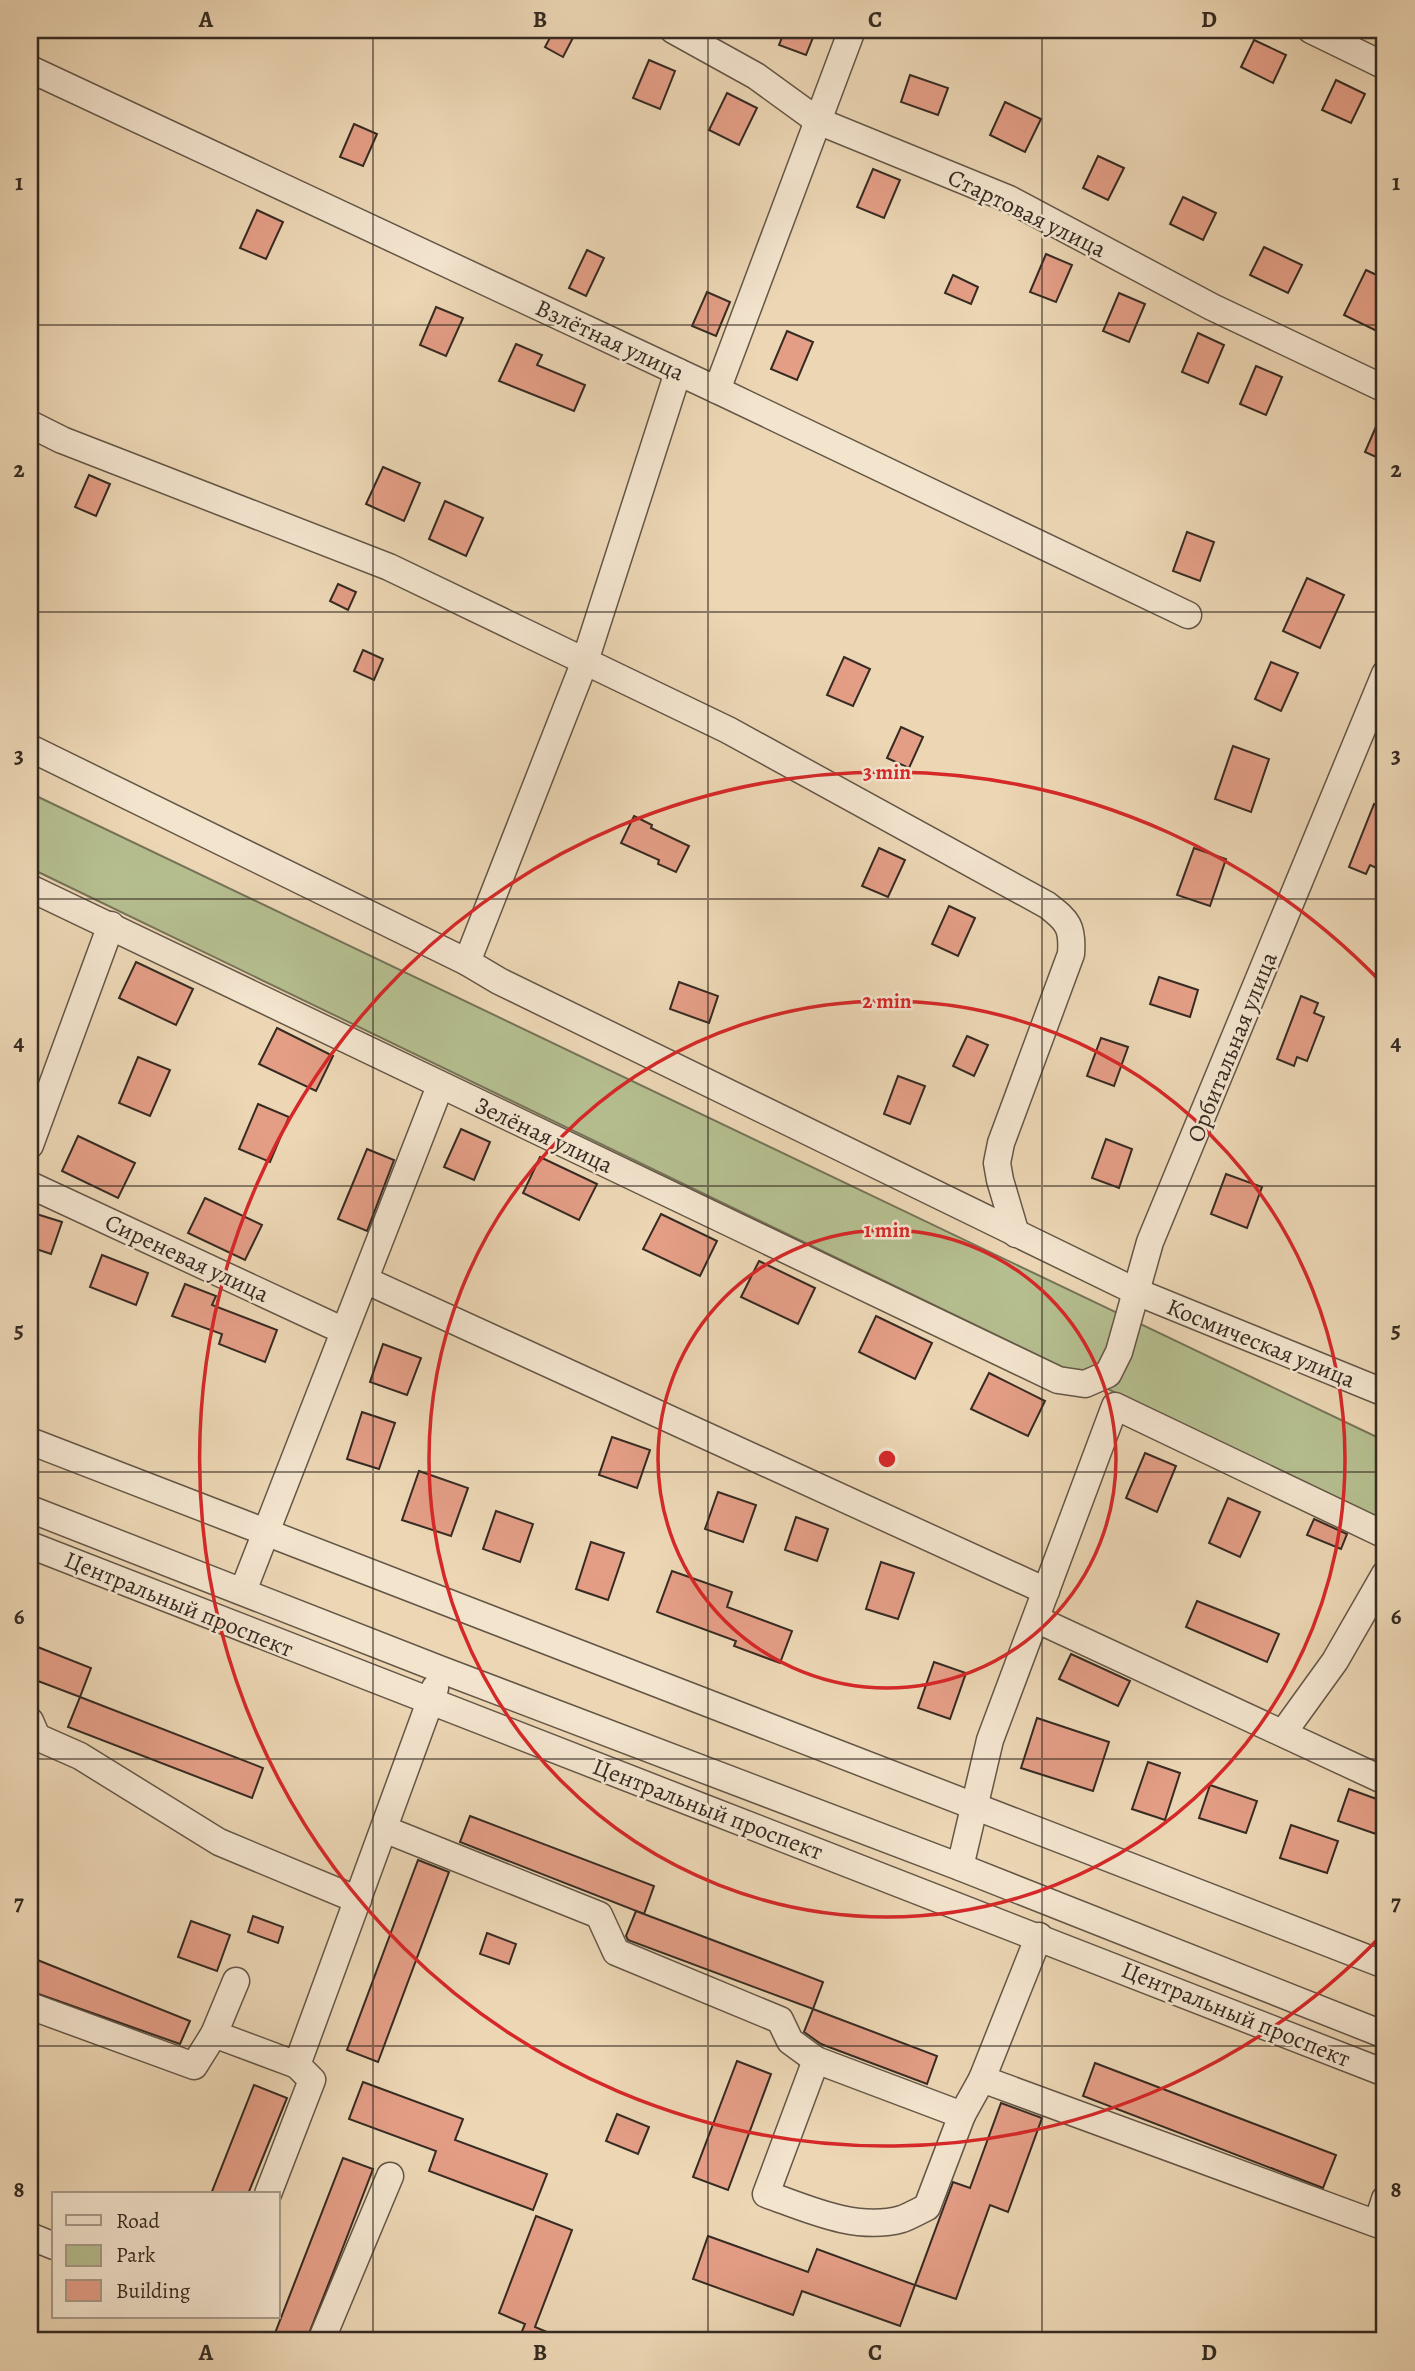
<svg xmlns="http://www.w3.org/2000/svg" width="1415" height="2371" font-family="Alegreya,serif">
<rect width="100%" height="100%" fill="#ecd6b4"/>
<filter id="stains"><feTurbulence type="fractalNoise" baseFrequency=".00286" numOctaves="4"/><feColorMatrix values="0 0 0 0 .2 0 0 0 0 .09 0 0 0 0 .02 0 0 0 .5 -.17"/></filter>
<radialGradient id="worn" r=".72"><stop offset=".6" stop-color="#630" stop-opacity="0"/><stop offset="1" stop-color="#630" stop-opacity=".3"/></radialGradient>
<path fill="#b5be8f" stroke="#767458" stroke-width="2" d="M30,793L1385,1441V1523L30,868Z"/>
<g fill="#e49e86" stroke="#362b22" stroke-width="2">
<path d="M554,30H577L563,57L545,47Z"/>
<path d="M785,30H816L806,55L779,45Z"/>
<path d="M1254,40L1286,55L1273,83L1241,67Z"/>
<path d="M649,60L675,71L660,109L633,98Z"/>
<path d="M910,75L948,88L938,115L901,102Z"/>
<path d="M1336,80L1365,94L1351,123L1322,110Z"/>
<path d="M727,93L757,108L739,145L709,130Z"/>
<path d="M1005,102L1041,119L1025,152L990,135Z"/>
<path d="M354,124L377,134L363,166L340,157Z"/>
<path d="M1098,156L1124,168L1108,200L1083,188Z"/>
<path d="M873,169L900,180L884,218L857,207Z"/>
<path d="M1183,197L1216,213L1203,240L1170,224Z"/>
<path d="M257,210L283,222L266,259L240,248Z"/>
<path d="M1264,247L1302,265L1288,293L1250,275Z"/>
<path d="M587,250L604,258L586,296L569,288Z"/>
<path d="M1046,254L1072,265L1056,302L1030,292Z"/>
<path d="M1366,270L1385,279V335L1344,315Z"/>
<path d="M953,275L978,287L971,304L945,293Z"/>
<path d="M707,292L730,302L716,336L692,326Z"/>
<path d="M1119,293L1145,304L1129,342L1103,331Z"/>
<path d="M436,307L463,318L446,356L420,345Z"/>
<path d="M787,331L813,342L797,380L771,369Z"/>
<path d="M1198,333L1224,345L1208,383L1182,372Z"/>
<path d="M516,344L542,355L537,365L585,385L574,411L499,381Z"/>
<path d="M1256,366L1282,377L1266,415L1240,404Z"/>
<path d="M1385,406V461L1365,452Z"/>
<path d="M383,467L420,483L404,521L366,504Z"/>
<path d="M89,475L110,484L96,516L75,507Z"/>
<path d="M445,501L483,518L466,556L429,539Z"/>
<path d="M1187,532L1214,542L1200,581L1173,571Z"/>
<path d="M1307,578L1344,595L1320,648L1283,631Z"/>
<path d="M338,584L356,592L348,610L330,601Z"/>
<path d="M363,650L383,659L374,680L354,671Z"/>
<path d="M844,657L870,669L853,706L827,695Z"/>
<path d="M1271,662L1298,673L1281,711L1255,699Z"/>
<path d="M901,727L923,737L909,768L887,758Z"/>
<path d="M1233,746L1269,759L1251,812L1215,799Z"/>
<path d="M1374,804L1385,808V853L1379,869L1370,865L1366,874L1349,867Z"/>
<path d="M634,816L652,825L651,828L689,846L676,872L658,864L659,860L621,843Z"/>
<path d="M879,848L905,860L888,897L862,886Z"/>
<path d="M1194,848L1226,859L1210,906L1177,895Z"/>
<path d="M949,906L975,918L958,956L932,944Z"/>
<path d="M136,962L193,989L176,1025L119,998Z"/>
<path d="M1159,977L1198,990L1190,1017L1150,1004Z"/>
<path d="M679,982L718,996L709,1023L670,1009Z"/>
<path d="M1301,996L1318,1003L1314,1013L1324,1017L1307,1061L1297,1057L1294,1066L1277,1059Z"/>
<path d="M277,1028L333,1056L316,1091L259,1064Z"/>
<path d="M967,1036L988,1045L974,1076L953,1066Z"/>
<path d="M1101,1038L1128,1047L1114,1086L1087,1076Z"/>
<path d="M138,1057L170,1070L150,1116L119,1103Z"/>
<path d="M898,1076L925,1086L910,1124L884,1114Z"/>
<path d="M258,1104L289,1117L270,1162L239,1149Z"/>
<path d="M461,1129L490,1142L474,1180L444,1167Z"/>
<path d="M78,1136L135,1163L118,1198L62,1171Z"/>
<path d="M1106,1139L1132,1149L1119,1188L1092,1178Z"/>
<path d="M367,1149L394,1160L367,1231L338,1219Z"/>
<path d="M540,1157L597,1184L579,1220L523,1193Z"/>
<path d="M1226,1174L1262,1187L1247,1228L1211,1214Z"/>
<path d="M205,1198L262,1225L245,1260L188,1233Z"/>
<path d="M30,1212L62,1222L51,1254L30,1247Z"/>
<path d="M661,1214L717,1241L700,1276L643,1249Z"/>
<path d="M102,1255L148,1273L136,1305L90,1287Z"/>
<path d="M759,1261L815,1288L798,1324L741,1297Z"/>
<path d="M185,1284L216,1296L212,1305L277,1330L265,1362L219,1344L222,1334L172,1316Z"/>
<path d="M876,1316L932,1343L915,1379L859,1352Z"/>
<path d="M383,1344L421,1358L407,1395L370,1382Z"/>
<path d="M989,1373L1045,1401L1028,1436L971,1409Z"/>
<path d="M362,1412L395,1423L379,1469L347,1459Z"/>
<path d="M612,1437L650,1450L637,1488L599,1475Z"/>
<path d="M1145,1453L1176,1466L1157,1512L1126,1498Z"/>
<path d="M419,1471L468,1488L451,1536L402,1520Z"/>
<path d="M718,1492L756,1505L743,1542L705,1529Z"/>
<path d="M1228,1498L1260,1512L1240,1557L1209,1543Z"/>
<path d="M496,1511L533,1524L520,1562L483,1549Z"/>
<path d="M796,1517L828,1529L817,1561L785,1550Z"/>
<path d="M1314,1519L1347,1534L1341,1549L1307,1535Z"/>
<path d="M591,1542L624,1553L608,1600L576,1589Z"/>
<path d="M881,1562L914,1573L898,1619L866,1609Z"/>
<path d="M672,1571L732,1592L727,1607L792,1631L780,1663L734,1646L736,1641L657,1612Z"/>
<path d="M1197,1601L1279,1634L1267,1662L1186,1627Z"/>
<path d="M30,1644L91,1668L80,1697L30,1678Z"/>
<path d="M1071,1654L1130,1681L1118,1706L1059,1679Z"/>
<path d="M934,1662L966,1673L950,1719L918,1708Z"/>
<path d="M80,1697L263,1768L252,1798L68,1727Z"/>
<path d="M1037,1718L1109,1742L1093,1791L1021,1768Z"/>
<path d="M1148,1762L1180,1773L1165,1820L1132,1809Z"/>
<path d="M1210,1785L1257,1801L1246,1833L1199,1818Z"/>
<path d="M1349,1789L1385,1802V1837L1338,1821Z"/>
<path d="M470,1816L654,1886L644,1914L460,1842Z"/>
<path d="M1291,1825L1338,1841L1327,1873L1280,1858Z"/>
<path d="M418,1860L449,1872L378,2062L347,2050Z"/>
<path d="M636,1911L823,1982L813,2009L628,1940L626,1936Z"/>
<path d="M253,1916L283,1927L278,1943L248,1932Z"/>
<path d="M191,1921L230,1935L217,1971L178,1957Z"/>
<path d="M487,1933L516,1944L509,1964L480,1954Z"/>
<path d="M30,1957L190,2021L180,2044L30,1991Z"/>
<path d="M813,2009L937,2056L927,2084L821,2044L804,2032Z"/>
<path d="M737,2061L771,2074L728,2190L693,2177Z"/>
<path d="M1095,2063L1336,2155L1323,2188L1083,2096Z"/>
<path d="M363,2082L463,2119L455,2140L547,2174L533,2210L429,2171L436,2151L349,2119Z"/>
<path d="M254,2085L287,2098L248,2194H211Z"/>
<path d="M1001,2103L1042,2118L1008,2212L990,2205L956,2299L915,2285L953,2182L970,2188Z"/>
<path d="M617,2114L649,2127L638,2154L606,2141Z"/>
<path d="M343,2158L373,2169L340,2255L306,2341H272Z"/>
<path d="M536,2216L572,2230L535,2327L568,2341H518L525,2324L499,2313Z"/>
<path d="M708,2236L808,2272L817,2249L915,2285L900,2326L802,2291L793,2315L693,2279Z"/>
</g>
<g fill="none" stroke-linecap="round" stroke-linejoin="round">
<defs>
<g id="minor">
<path d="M673,30L756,76L818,121L1009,199L1212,307L1385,389"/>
<path d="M1311,30L1385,66"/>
<path d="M30,69L717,390L1188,615"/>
<path d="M717,390L852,30"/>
<path d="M30,424L62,440L389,567L728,730L1047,905C1068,921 1073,927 1071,954L1001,1143L997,1163L1000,1180L1016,1234"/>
<path d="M30,748L467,962L499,981L1137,1292L1385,1393"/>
<path d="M30,888L1058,1380L1085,1384L1108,1374L1119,1352L1150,1242L1385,674"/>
<path d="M467,962L585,661L678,372"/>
<path d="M30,1145L111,925"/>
<path d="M30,1185L344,1331"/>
<path d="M365,1280L1046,1591"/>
<path d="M30,1441L1385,1965"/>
<path d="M30,1509L442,1670L960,1867L1385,2035"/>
<path d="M30,1545C481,1723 934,1895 1385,2073"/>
<path d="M243,1591L440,1086"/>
<path d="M1036,1619L1385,1781"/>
<path d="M30,1721L37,1737L80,1756L219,1842L358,1900"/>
<path d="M1283,1733L1335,1661L1385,1574"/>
<path d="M384,1829L599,1915L616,1952L780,2020L790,2041L816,2060L962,2115L982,2079L1039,1936"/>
<path d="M960,1867L990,1740L1115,1406L1385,1535"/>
<path d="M30,2006L194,2066L214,2034L297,2065"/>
<path d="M214,2034L236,1981"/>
<path d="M816,2060L766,2194C808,2209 857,2232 902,2219C910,2216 919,2211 927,2207L962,2115"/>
<path d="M982,2079L1377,2224L1385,2199"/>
<path d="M268,2194L312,2080L297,2065L435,1688"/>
<path d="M32,2237L54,2246"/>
<path d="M321,2341L390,2176"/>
</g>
</defs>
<use href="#minor" stroke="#645646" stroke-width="29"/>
<use href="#minor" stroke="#f3e4ce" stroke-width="26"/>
</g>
<path fill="none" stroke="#362b22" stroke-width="2" stroke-opacity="0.55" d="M373,30V2341M708,30V2341M1042,30V2341M30,325H1385M30,612H1385M30,899H1385M30,1186H1385M30,1472H1385M30,1759H1385M30,2046H1385"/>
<g fill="none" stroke="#d62828" stroke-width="3.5">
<circle cx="887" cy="1459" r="229"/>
<circle cx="887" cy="1459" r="458"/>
<path d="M1381 1936A687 687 0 1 1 1381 982"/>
</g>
<g text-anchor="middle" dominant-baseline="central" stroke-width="5" stroke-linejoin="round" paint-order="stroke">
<g font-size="24" fill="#362b22" stroke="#f3e4ce">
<text transform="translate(1027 213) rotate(26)">Стартовая улица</text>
<text transform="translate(610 340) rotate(25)">Взлётная улица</text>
<text transform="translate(1232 1047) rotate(-68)">Орбитальная улица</text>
<text transform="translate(544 1135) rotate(25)">Зелёная улица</text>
<text transform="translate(187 1258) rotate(25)">Сиреневая улица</text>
<text transform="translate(1261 1343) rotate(22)">Космическая улица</text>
<text transform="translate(179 1604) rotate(22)">Центральный проспект</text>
<text transform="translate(708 1809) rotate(21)">Центральный проспект</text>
<text transform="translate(1236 2014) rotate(22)">Центральный проспект</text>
</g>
</g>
<circle cx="887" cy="1459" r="10" fill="#d62828" stroke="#f3e4ce" stroke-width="3.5"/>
<g font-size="21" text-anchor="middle" font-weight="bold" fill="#d62828" stroke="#f3e4ce" stroke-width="5" stroke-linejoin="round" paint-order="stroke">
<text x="887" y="779">3 min</text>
<text x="887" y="1008">2 min</text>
<text x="887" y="1237">1 min</text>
</g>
<rect width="1415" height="2371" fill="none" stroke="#ecd6b4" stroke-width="77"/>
<rect x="52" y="2192" width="228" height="126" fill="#f3e4ce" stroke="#a79a89" stroke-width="2"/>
<rect x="66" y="2215" width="35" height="10" fill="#f3e4ce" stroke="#a79a89" stroke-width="2"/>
<text x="116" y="2228" font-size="21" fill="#362b22">Road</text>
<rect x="66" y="2245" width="35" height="21" fill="#b5be8f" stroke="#a79a89" stroke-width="2"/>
<text x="116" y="2262" font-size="21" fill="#362b22">Park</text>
<rect x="66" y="2280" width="35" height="21" fill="#e49e86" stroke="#a79a89" stroke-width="2"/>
<text x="116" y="2298" font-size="21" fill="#362b22">Building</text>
<rect x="38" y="38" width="1338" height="2294" fill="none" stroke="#362b22" stroke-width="2.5"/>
<g font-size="23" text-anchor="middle" font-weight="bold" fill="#362b22">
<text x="206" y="27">A</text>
<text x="540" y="27">B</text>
<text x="875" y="27">C</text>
<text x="1209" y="27">D</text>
<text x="19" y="190">1</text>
<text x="1396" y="190">1</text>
<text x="19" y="477">2</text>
<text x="1396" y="477">2</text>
<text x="19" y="763">3</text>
<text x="1396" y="763">3</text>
<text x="19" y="1050">4</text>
<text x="1396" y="1050">4</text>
<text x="19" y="1337">5</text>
<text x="1396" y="1337">5</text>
<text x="19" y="1624">6</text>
<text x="1396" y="1624">6</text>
<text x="19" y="1910">7</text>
<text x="1396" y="1910">7</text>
<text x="19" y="2197">8</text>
<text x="1396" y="2197">8</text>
<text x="206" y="2360">A</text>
<text x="540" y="2360">B</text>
<text x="875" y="2360">C</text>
<text x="1209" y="2360">D</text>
</g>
<rect width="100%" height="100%" filter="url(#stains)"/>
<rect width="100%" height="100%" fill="url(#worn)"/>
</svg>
